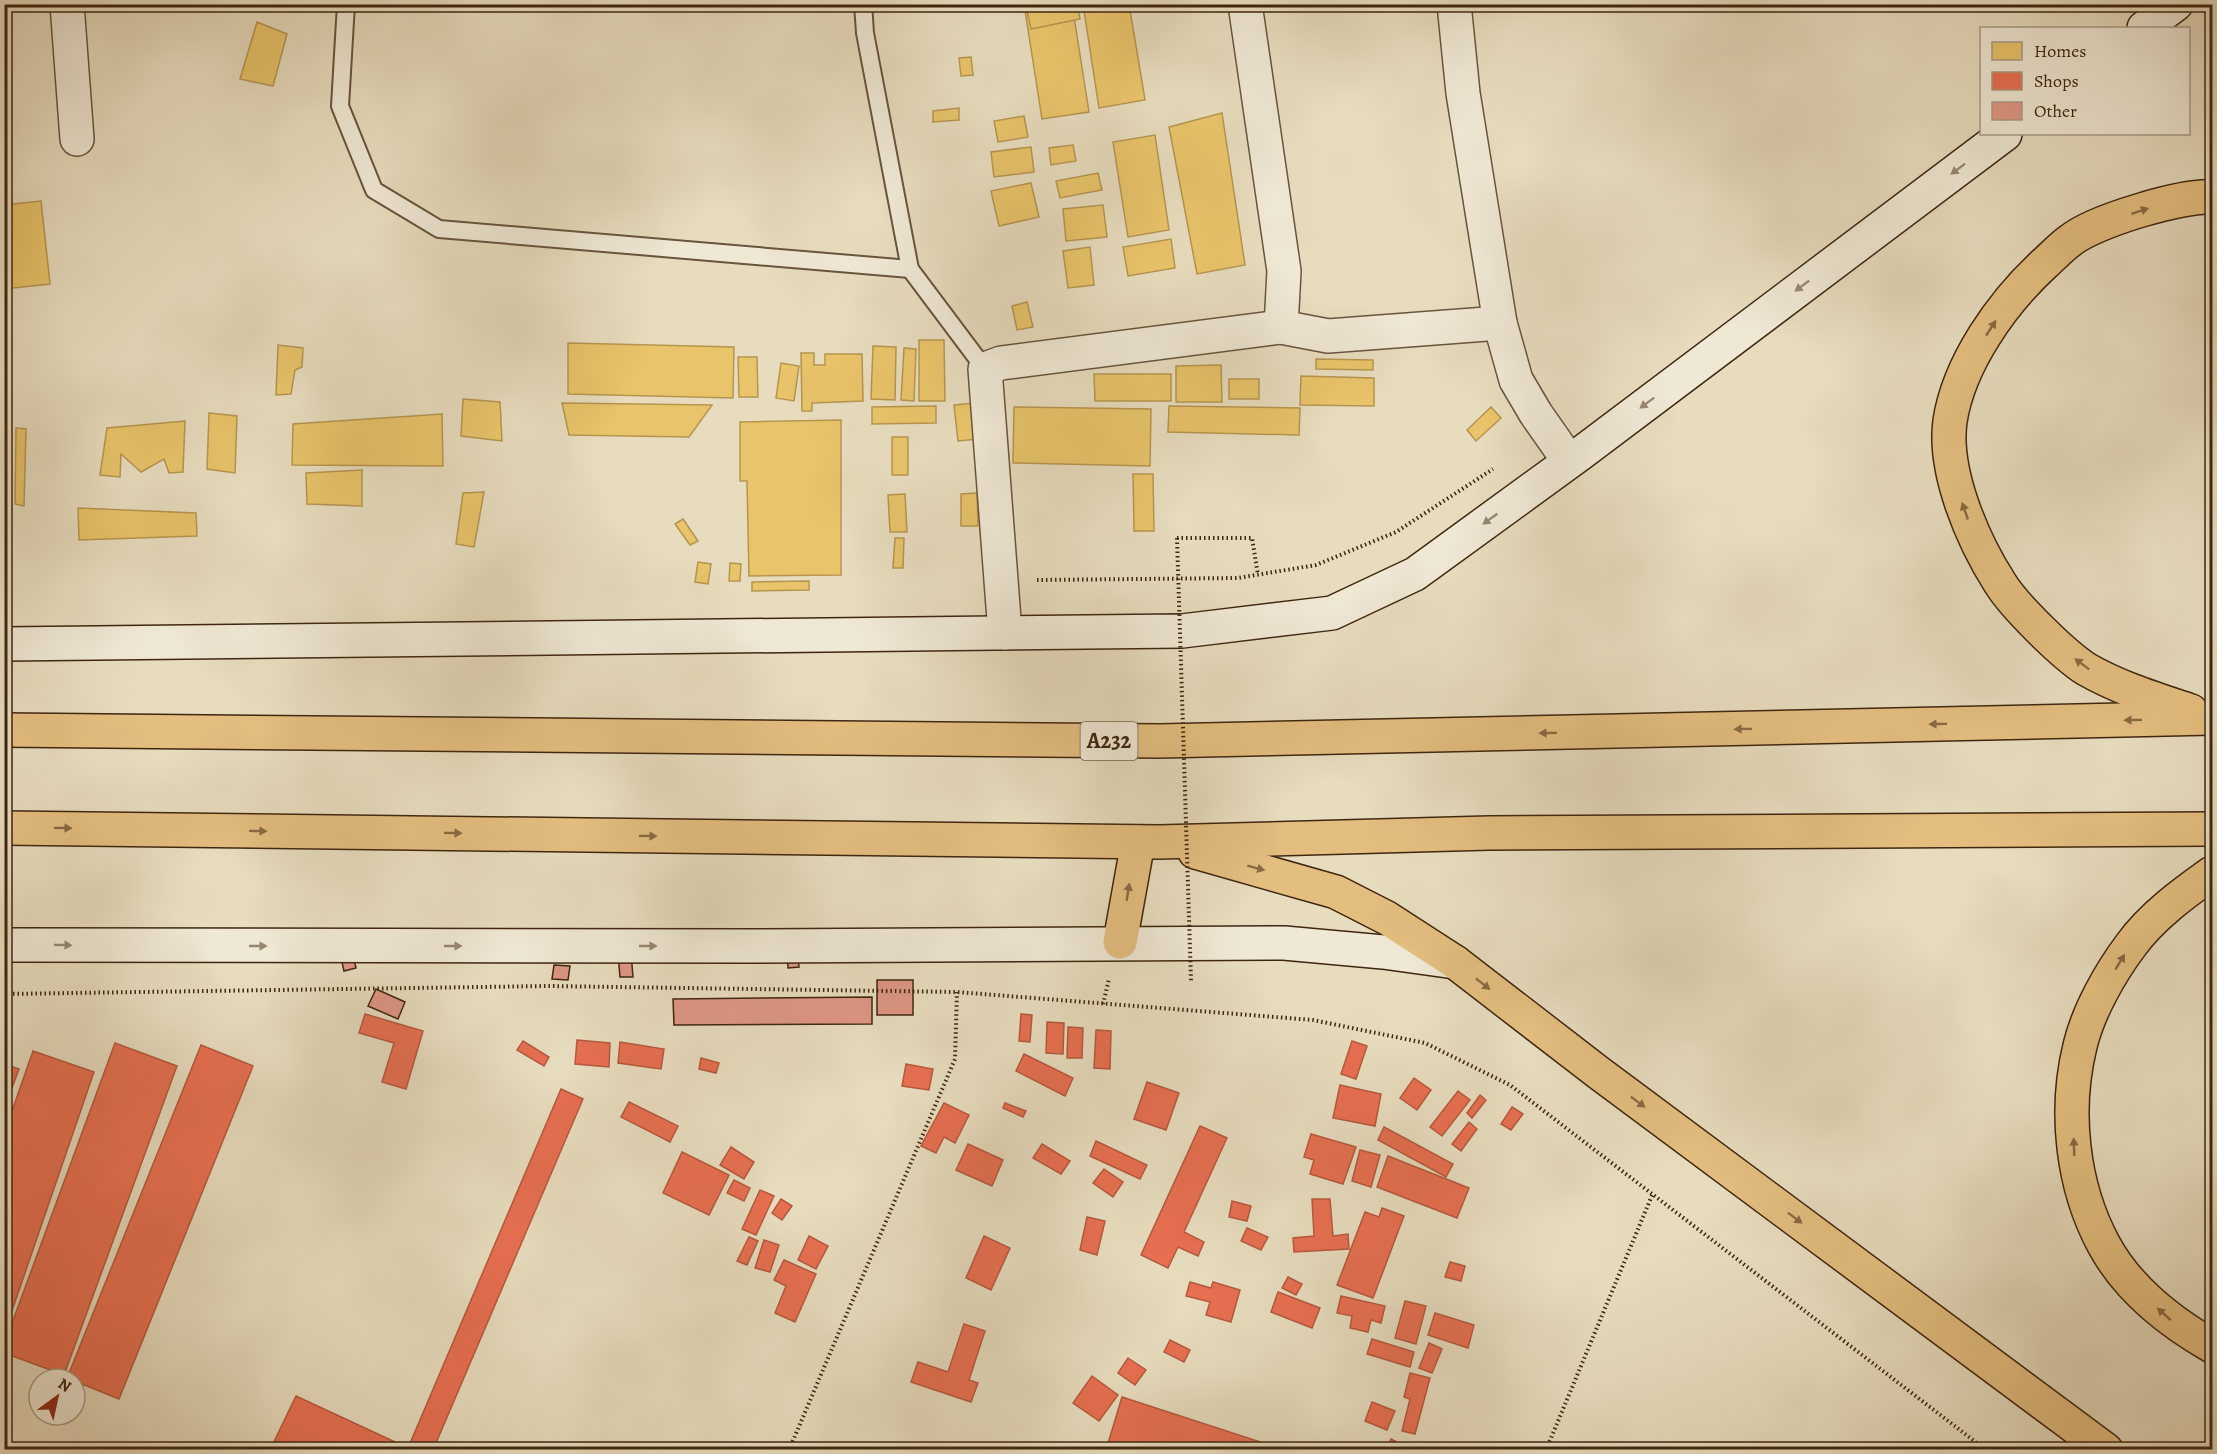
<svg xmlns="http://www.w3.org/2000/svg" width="2217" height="1454" font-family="Alegreya,serif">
<rect width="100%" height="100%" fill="#e7dcbe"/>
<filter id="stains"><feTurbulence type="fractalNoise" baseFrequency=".00333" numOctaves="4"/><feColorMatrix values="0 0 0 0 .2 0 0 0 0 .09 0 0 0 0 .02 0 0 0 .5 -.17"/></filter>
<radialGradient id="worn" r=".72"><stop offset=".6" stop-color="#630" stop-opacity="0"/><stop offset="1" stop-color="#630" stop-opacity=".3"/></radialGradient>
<g fill="#e9c46a" stroke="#b6954f" stroke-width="1.5">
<path d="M1024,4H1072L1089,112L1042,119Z"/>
<path d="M1036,4H1077L1080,19L1031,29L1026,6Z"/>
<path d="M1083,4H1129L1145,100L1099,108Z"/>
<path d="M257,22L287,34L273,86L240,79Z"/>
<path d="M971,57L973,75L961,76L959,58Z"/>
<path d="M959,108V120L933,122V111Z"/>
<path d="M1222,113L1245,265L1197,274L1169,127Z"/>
<path d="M1024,116L1028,137L998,142L994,121Z"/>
<path d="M1155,135L1169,230L1128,237L1113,142Z"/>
<path d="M1073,145L1076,161L1051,165L1049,148Z"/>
<path d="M1031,147L1034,172L994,177L991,152Z"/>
<path d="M1098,173L1102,190L1060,198L1056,181Z"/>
<path d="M1031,183L1039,217L999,226L991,191Z"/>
<path d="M41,201L50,284L4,289V205Z"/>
<path d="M1103,205L1107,237L1066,241L1063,209Z"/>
<path d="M1171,239L1175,268L1128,276L1123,247Z"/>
<path d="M1090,247L1094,285L1068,288L1063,251Z"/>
<path d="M1027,302L1033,327L1017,330L1012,306Z"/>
<path d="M919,340H944L945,401H919Z"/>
<path d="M568,343L734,347L733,398L568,394Z"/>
<path d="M278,345L303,348L302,367L295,370L291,394L276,395Z"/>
<path d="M873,346L896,347L895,400L871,399Z"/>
<path d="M904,348L916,349L914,401L901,400Z"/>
<path d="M801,353H814V365H825V354H862L863,401L812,403V411H802Z"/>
<path d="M738,357H757L758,397H739Z"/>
<path d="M1316,359L1373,360V370L1316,369Z"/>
<path d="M781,363L799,366L794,401L776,398Z"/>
<path d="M1221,365L1222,402H1176V366Z"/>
<path d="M1094,374H1171V401H1095Z"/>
<path d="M1301,376L1374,378V406L1300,405Z"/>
<rect x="1229" y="379" width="30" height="20"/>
<path d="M463,399L500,402L502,441L461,436Z"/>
<path d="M562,403L712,405L689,437L569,435Z"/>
<path d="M974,403L978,439L958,441L954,405Z"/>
<path d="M936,406V423L872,424V407Z"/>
<path d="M1169,406L1300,408L1299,435L1168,432Z"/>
<path d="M1014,407L1151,409L1150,466L1013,463Z"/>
<path d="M1491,407L1501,418L1476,441L1467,430Z"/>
<path d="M209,413L237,416L235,473L207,469Z"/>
<path d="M442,414L443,466L292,465L293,424Z"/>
<path d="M841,420V575L749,576L747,481H740V422Z"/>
<path d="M185,421L183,472L169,473L164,459L141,472L121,454L120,477L100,475L107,428Z"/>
<path d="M16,428L26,429L24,506L15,504Z"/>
<rect x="892" y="437" width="16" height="38"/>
<path d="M362,470V506L307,504L306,473Z"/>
<path d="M1133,474H1153L1154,531H1134Z"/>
<path d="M484,492L474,547L456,544L463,493Z"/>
<path d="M977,493L978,526H961V494Z"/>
<path d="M905,494L907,532H890L888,495Z"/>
<path d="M78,508L196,513L197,536L79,540Z"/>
<path d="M683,519L698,541L690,545L675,524Z"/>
<path d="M895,538H904L903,568H893Z"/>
<path d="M698,562L711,564L708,584L695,582Z"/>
<path d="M730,563L741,564L740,581H729Z"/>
<path d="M809,581V590L752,591V582Z"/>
</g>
<g fill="#e76f51" stroke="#b5593e" stroke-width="1.5">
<path d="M365,1014L423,1031L406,1089L382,1082L394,1043L359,1033Z"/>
<path d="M1021,1014L1032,1015L1030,1042L1019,1041Z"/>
<path d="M1047,1022L1064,1023L1063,1054L1046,1053Z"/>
<path d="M1068,1027L1083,1028L1082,1058H1067Z"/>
<path d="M1096,1030L1111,1031L1110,1069L1094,1068Z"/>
<path d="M577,1040L610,1043L609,1067L575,1064Z"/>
<path d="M523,1041L549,1057L544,1066L517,1050Z"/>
<path d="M1352,1041L1367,1046L1356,1079L1341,1074Z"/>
<path d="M620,1042L664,1049L661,1069L618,1063Z"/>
<path d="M115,1043L177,1066L64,1375L4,1353V1345Z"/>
<path d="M201,1045L253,1066L119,1399L67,1378Z"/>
<path d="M33,1051L94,1072L4,1334V1134Z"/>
<path d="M1024,1054L1073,1078L1065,1096L1016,1071Z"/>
<path d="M701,1058L719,1063L716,1073L699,1069Z"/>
<path d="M4,1064L19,1069L4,1110Z"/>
<path d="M906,1064L933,1069L929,1090L902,1086Z"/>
<path d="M1414,1078L1431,1090L1417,1110L1400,1098Z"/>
<path d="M1147,1082L1179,1093L1166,1130L1134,1119Z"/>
<path d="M1340,1085L1381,1094L1375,1126L1333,1118Z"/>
<path d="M561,1089L583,1099L433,1450H270L296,1396L408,1448Z"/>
<path d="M1458,1091L1470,1100L1442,1136L1430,1127Z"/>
<path d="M1480,1095L1486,1100L1472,1118L1467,1113Z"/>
<path d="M629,1102L678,1126L670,1142L621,1117Z"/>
<path d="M944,1103L969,1115L955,1143L944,1137L936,1153L921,1146Z"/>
<path d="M1005,1103L1026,1111L1023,1117L1003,1108Z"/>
<path d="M1512,1107L1523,1114L1511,1130L1501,1124Z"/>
<path d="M1469,1122L1477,1129L1461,1151L1452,1144Z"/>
<path d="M1200,1126L1227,1138L1184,1232L1204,1242L1198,1256L1178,1247L1168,1268L1141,1255Z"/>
<path d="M1384,1127L1453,1164L1446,1177L1378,1140Z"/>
<path d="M1311,1134L1356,1147L1343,1184L1310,1174L1314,1160L1304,1157Z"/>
<path d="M1096,1141L1147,1165L1140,1179L1090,1156Z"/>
<path d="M968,1144L1003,1160L992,1186L956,1170Z"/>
<path d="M1042,1144L1070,1161L1061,1174L1033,1158Z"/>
<path d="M731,1147L754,1162L744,1179L720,1165Z"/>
<path d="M1360,1150L1380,1155L1371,1187L1352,1181Z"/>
<path d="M682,1152L729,1175L709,1215L663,1193Z"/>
<path d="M1388,1156L1469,1188L1457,1218L1377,1187Z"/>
<path d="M1104,1169L1123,1182L1113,1197L1093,1183Z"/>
<path d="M734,1180L750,1188L744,1201L727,1193Z"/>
<path d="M760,1190L774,1196L756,1235L742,1229Z"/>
<path d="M781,1199L792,1206L782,1220L772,1213Z"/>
<path d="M1312,1199H1330L1333,1236L1348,1234L1349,1249L1294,1252L1293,1238L1314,1236Z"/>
<path d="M1232,1201L1251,1206L1247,1221L1229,1217Z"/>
<path d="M1382,1208L1404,1216L1373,1298L1337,1285L1365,1212L1379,1217Z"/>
<path d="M1087,1217L1105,1221L1097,1255L1080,1250Z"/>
<path d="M1247,1228L1268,1237L1261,1250L1241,1241Z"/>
<path d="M809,1236L828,1246L816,1269L798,1260Z"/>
<path d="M984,1236L1010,1248L991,1290L966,1278Z"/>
<path d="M749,1237L758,1241L747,1265L737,1261Z"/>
<path d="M764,1240L779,1245L770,1272L755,1268Z"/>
<path d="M784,1260L816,1274L795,1322L775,1313L786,1286L774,1280Z"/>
<path d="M1450,1262L1465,1266L1461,1281L1445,1277Z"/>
<path d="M1288,1277L1302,1284L1296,1295L1282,1288Z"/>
<path d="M1190,1282L1211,1288L1213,1282L1240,1290L1231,1322L1206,1315L1210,1302L1186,1296Z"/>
<path d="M1278,1292L1320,1308L1312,1328L1271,1312Z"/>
<path d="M1341,1296L1385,1306L1381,1323L1371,1320L1368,1332L1350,1328L1352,1316L1337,1313Z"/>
<path d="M1405,1301L1426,1306L1416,1344L1395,1338Z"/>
<path d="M1435,1313L1474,1325L1468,1348L1428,1335Z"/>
<path d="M964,1324L985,1331L969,1380L978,1383L971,1402L911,1382L918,1362L948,1372Z"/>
<path d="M1372,1339L1414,1352L1410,1367L1367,1354Z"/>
<path d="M1170,1340L1190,1350L1184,1362L1164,1352Z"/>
<path d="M1429,1343L1442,1349L1432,1373L1419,1368Z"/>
<path d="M1128,1358L1146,1370L1135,1385L1118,1373Z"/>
<path d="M1410,1373L1430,1378L1415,1434L1402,1431L1410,1399L1404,1397Z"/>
<path d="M1092,1376L1118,1395L1099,1421L1073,1403Z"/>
<path d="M1122,1397L1285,1450H1106Z"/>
<path d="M1372,1402L1395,1411L1387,1430L1365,1421Z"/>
<path d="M1391,1439L1405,1446L1403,1450H1386Z"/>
</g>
<g fill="#de9785" stroke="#3f2610" stroke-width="1.5">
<path d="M797,949L799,967L788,968L787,950Z"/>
<path d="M631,953L633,977H620L618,954Z"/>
<path d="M353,955L356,968L344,971L341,958Z"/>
<path d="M554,965L570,966L568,980L552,979Z"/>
<rect x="877" y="980" width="36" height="35"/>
<path d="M376,989L405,1002L398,1019L368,1006Z"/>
<path d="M872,997V1024L674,1025L673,999Z"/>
</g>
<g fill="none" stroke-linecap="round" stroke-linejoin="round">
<defs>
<g id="lane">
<path d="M346,4L340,106L374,190L439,229L910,269"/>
<path d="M863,4L865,33L910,269L985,369"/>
</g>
<g id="street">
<path d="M67,4L77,139"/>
<path d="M1245,4L1284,271L1281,327L1328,336L1500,323"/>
<path d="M1454,4L1463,93L1500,323L1516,380L1536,414L1569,461"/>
<path d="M1005,633L985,369L1001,363L1281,327"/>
</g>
<g id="secondary">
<path d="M2144,28L2176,4"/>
<path d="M4,644L1182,631L1332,613L1415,574L1580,454L2005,134"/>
<path d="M4,945L755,946L1284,943L1383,952L1455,962"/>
</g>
<g id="highway">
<path d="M2191,711C2155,699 2119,688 2086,669C2063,654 2014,606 2000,583C1973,541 1943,472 1950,421C1959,363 2002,303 2044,264C2053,256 2061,247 2071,240C2095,221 2182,195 2212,197"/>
<path d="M4,730L1160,741L2212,718"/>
<path d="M4,828L1159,842L1489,833L2212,829"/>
<path d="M1195,852L1336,892L1387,918L1455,962L1599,1073L2106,1450"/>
<path d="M2212,873C2184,893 2152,916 2131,945C2110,973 2088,1012 2080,1046C2064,1111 2072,1186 2104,1245C2128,1289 2170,1322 2212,1346"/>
<path d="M1120,942L1138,842"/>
</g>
</defs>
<use href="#lane" stroke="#69543c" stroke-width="20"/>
<use href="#street" stroke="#69543c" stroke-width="36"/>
<use href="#secondary" stroke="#3f2610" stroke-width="36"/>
<use href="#highway" stroke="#3f2610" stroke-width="36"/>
<g stroke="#3f2610" stroke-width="4" stroke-dasharray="1.5 3" stroke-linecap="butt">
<path d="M1177,538H1252L1258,575"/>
<path d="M1037,580L1238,578L1316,565L1396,532L1493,469"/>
<path d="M4,994L548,986L957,992L1313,1020L1425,1043L1510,1085L1986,1450"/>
<path d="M1103,1004L1109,979"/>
<path d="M789,1450L955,1059L957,992"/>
<path d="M1546,1450L1653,1193"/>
</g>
<use href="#lane" stroke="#efe8d5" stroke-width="16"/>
<use href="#street" stroke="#efe8d5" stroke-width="33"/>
<use href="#secondary" stroke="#efe8d5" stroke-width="33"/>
<use href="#highway" stroke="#e4be7f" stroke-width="33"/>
<path stroke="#3f2610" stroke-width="4" stroke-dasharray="1.5 3" stroke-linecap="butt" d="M1177,538L1191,981"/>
</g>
<defs><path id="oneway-solid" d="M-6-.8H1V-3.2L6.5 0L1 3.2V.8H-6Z" transform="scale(1.5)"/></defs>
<g fill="#978772">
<use href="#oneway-solid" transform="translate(1958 169) rotate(143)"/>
<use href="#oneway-solid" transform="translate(1802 286) rotate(143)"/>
<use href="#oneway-solid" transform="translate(1647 403) rotate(143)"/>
<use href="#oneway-solid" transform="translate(1490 519) rotate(144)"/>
<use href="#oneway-solid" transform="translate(63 945) rotate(1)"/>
<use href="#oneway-solid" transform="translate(258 946)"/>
<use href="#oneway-solid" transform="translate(453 946)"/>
<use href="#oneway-solid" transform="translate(648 946)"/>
</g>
<g fill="#896a42">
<use href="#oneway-solid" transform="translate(2140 211) rotate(-18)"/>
<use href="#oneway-solid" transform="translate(1991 328) rotate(-57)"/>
<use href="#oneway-solid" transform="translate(1965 511) rotate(-109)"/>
<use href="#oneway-solid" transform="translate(2082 664) rotate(-143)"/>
<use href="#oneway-solid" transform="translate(2133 720) rotate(179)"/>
<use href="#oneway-solid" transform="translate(1938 724) rotate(179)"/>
<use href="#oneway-solid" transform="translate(1743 729) rotate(179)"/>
<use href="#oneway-solid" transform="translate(1548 733) rotate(179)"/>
<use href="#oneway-solid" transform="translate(63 828) rotate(1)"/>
<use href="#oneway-solid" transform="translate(258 831) rotate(1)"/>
<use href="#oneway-solid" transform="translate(453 833) rotate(1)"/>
<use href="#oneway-solid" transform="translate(648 836) rotate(1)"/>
<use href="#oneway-solid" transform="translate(1256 868) rotate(15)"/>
<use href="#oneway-solid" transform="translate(1128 892) rotate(-81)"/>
<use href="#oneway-solid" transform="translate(2120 962) rotate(-59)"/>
<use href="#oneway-solid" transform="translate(1483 984) rotate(38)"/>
<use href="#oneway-solid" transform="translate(1638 1102) rotate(37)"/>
<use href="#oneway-solid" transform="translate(2074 1147) rotate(-92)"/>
<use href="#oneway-solid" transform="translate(1795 1218) rotate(37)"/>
<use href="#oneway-solid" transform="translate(2164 1314) rotate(-138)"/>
</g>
<g text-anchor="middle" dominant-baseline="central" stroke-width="6" stroke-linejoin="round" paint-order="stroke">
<rect fill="#efe8d5" stroke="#74604b" stroke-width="1.5" x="1080.5" y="722" width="57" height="38" rx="4.5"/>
<g font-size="22" font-weight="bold" fill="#3f2610">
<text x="1109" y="741">A232</text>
</g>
</g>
<rect width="2217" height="1454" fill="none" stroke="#e7dcbe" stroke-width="24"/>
<rect x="6" y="6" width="2205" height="1442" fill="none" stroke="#3f2610" stroke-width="3"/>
<rect x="12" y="12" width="2193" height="1430" fill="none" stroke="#3f2610" stroke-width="1.5"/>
<rect x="1980" y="27" width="210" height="108" fill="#efe8d5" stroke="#a99a86" stroke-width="1.5"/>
<rect x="1992" y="42" width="30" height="18" fill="#e9c46a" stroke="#a99a86" stroke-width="1.5"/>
<text x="2034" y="57" font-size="18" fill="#3f2610">Homes</text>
<rect x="1992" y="72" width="30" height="18" fill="#e76f51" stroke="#a99a86" stroke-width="1.5"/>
<text x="2034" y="87" font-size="18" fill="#3f2610">Shops</text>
<rect x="1992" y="102" width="30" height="18" fill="#de9785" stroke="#a99a86" stroke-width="1.5"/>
<text x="2034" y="117" font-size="18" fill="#3f2610">Other</text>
<g transform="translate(57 1397) rotate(33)"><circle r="28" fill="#efe8d5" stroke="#a99a86" stroke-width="1.5"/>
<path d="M0-4.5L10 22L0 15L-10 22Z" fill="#8f2418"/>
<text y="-9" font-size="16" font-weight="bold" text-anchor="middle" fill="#3f2610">N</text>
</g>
<rect width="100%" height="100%" filter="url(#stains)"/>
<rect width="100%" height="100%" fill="url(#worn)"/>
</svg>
